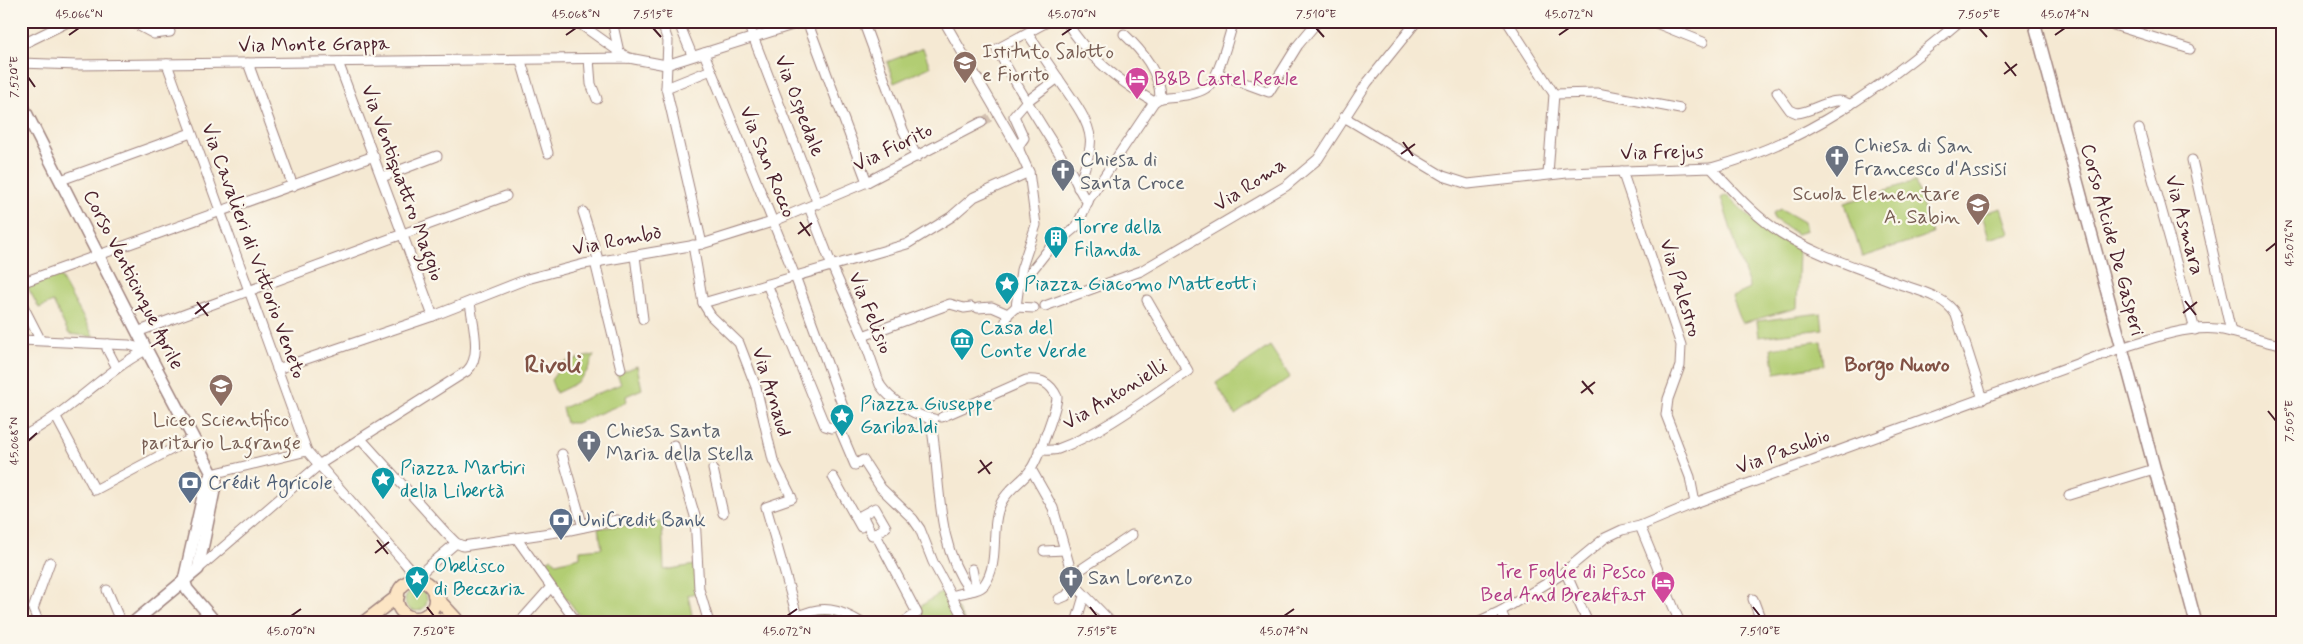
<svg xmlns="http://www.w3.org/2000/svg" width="2303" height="644" font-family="Mynerve,sans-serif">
<rect width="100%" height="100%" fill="#fbf7ec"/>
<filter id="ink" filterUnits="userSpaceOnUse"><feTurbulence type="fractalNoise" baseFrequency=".02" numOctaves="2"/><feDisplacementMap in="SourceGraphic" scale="10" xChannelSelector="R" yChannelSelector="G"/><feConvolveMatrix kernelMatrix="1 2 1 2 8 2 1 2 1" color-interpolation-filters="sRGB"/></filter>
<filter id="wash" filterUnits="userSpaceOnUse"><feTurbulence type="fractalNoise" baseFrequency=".0096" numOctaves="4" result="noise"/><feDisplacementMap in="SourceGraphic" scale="20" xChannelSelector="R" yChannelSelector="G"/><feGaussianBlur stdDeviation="1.12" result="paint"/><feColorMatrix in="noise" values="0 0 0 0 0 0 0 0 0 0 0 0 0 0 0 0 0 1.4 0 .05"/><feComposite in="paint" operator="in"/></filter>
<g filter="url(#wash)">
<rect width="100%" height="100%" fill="#f5e9d3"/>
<g fill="#b2cd73" stroke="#7e764f">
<path d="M923,48L930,67L894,83L887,62Z"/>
<path d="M1915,181L1932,234L1862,257L1845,203Z"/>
<path d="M1727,195C1749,217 1770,237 1799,249L1797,308L1742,323L1732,297L1750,289L1721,198Z"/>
<path d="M2001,208L2009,233L1989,239L1982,214Z"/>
<path d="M1781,209L1804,222L1806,231L1797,234L1774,219L1773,213Z"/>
<path d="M59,274L94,337L69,334L53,302L39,308L27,286Z"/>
<path d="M1821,313L1823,329L1759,337L1757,321Z"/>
<path d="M1821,341L1824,365L1775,373L1771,348Z"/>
<path d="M1270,346L1290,377L1235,415L1216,383Z"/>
<path d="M594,355C586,379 578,383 556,393L551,380L560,368V363Z"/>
<path d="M637,366L642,389L626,396L627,402L576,423H566L562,408L621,384L617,374Z"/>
<path d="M662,522L664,570L695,565L699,592L688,595L693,620L690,623H585L541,564L552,558L556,563L580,557V550L602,548L598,528Z"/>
<circle cx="416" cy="600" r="11"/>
<path d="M947,589L965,623H906L916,609Z"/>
<path d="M813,609L843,612L861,623H818Z"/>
</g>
</g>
<g filter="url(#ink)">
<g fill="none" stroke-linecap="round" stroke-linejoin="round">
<path stroke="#d3c1b1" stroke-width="9" stroke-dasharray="9 4.5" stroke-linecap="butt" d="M982,122L997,113"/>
<defs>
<g id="minor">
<path d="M130,21L154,34L170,32"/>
<path d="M576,21L628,58"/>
<path d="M612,21L619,52"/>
<path d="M661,21L668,41L666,88L702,244"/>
<path d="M678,21L692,55"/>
<path d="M747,21L818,204"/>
<path d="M807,21L867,182"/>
<path d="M863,21L903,130L917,157"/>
<path d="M944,21L1019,150L1029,172L1036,225L1021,270L1016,307"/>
<path d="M1049,21L997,49C1019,91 1046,132 1071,172C1077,182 1079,193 1088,202"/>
<path d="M1066,21C1088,58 1118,80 1154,102"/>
<path d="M1507,21L1554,94L1548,174"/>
<path d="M1651,21L1703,42"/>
<path d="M2101,21L2190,49"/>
<path d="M1124,34C1142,51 1160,72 1160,98"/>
<path d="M21,45L70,21"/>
<path d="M704,53L795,276L843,407V418L832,428L825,426L767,284"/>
<path d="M589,59L591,84L597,99"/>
<path d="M521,61L548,153"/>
<path d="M338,62L433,316"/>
<path d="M21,63L77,65L629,58L666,65"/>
<path d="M248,63L293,186"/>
<path d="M167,64L307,451L404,562L416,577L417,581"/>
<path d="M666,65L805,21"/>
<path d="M1217,73L1269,92L1298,45L1318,21"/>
<path d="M1058,78C1070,97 1094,124 1090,147C1088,161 1082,175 1078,188"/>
<path d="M666,88L711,70"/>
<path d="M1777,92L1790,110L1797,113C1814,112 1834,93 1850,105"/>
<path d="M1554,94L1597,93L1680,109"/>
<path d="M1344,117L1443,176L1468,184L1567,173L1711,168C1733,191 1754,216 1781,233C1816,255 1859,268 1897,283C1916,290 1946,296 1956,315L1983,399"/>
<path d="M2139,129L2195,330"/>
<path d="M1019,150V145L1024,138L1014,116L1026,102L1058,78L1028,34"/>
<path d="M2192,160L2231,332"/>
<path d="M1711,168C1807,143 1886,84 1960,21"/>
<path d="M1622,171L1681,345L1680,366L1668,399L1666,415L1690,477L1695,503"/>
<path d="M382,177L437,156"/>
<path d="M61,180L191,133"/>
<path d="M809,207L832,266L863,336L880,385C890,400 916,417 934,419"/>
<path d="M583,212L599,262"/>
<path d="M693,245L703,303L711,316L739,343L756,387L773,460L792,498L766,507L799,623"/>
<path d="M635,256L643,319"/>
<path d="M595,262L621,369"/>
<path d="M21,283L374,156"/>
<path d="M1018,288L1048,250L1077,226L1089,199L1154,102L1160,98C1174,96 1194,96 1206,88C1219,80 1228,37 1234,21"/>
<path d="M21,302L40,339"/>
<path d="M703,303L907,244L951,217L974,197L1029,172"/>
<path d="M1045,306L1141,271L1286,186L1318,159L1367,83L1417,21"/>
<path d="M978,308L992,307L1008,314"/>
<path d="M1004,327L1008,314L1016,307L1034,308"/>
<path d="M137,332L506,196"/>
<path d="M863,336L950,304L964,308L971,307"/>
<path d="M21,340L129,345L146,350"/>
<path d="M108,344L107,349L117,368"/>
<path d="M277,369L433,316L527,279L584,264L702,244L772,222L867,182L982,122"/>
<path d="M56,417L95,490L193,438"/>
<path d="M942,417L1026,380C1041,379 1050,382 1057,397C1057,407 1038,459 1031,469C1024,481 1009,487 1001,503C989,528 1001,562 984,585C978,592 961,592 952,596"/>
<path d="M930,418C942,476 933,541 970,591"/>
<path d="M838,425L855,465L863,460L881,488L913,519L920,529L933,562L966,623"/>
<path d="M21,437C67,415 101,374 146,350"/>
<path d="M361,439L446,533L456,543L463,546L570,530L617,520"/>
<path d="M674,445L695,516L699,589L709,623"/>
<path d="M1039,450C1045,450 1052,451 1058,449C1102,433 1149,397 1188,371L1147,300"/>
<path d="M562,454L583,527"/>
<path d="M713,469L723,513"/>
<path d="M1031,469L1053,508L1075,585L1112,623"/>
<path d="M212,474L307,451"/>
<path d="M833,477L861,527"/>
<path d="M2069,495L2154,469"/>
<path d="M875,508L886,527L872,535L862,515Z"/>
<path d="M1640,526L1680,623"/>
<path d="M875,533L917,613L903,623"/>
<path d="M517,539L577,623"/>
<path d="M1044,551L1064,550"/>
<path d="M198,569L320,464L467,371C483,356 472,322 470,302"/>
<path d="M972,569L976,589"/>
<path d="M1565,571L1588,623"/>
<path d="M1071,576L1132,535"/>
<path d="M416,577L456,543"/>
<path d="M107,590L121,623"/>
<path d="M1059,599L1066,596L1075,585"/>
<path d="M1753,599L1762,623"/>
<path d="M1501,611L1506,623"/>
<path d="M797,617C822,604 839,609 862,623"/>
<path d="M39,623L33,609L50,562"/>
<path d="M519,623L551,587"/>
<path d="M1076,623L1084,596"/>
<path d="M1475,623L1501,611L1559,576L1605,538L1622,530L1640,526L1695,503L2115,350C2147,340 2183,326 2217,329C2239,332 2260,342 2282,345"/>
</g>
<g id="tertiary">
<path d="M2034,21L2196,623"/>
<path d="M21,103L144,345L216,481L198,569L133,623"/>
<path d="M184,580L206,483L212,474"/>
<path d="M184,580L187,589L216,623"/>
</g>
<g id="secondary">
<circle cx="416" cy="599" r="19"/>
<path d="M434,595L460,623"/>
<path d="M426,615L449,623"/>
<path d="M363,623L398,596"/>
</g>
</defs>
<use href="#minor" stroke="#a0847f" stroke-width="11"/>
<use href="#tertiary" stroke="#a0847f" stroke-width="14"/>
<use href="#secondary" stroke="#a0847f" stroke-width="15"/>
<use href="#minor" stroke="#fff" stroke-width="9"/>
<use href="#tertiary" stroke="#fff" stroke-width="11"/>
<use href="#secondary" stroke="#fce5c4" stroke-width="12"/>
</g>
</g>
<path fill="none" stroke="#4a1f2b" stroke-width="2" d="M653,28L661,37M1316,28L1324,37M1979,28L1987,37M69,35L79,28M566,35L576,28M1062,35L1072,28M1559,35L1569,28M2055,35L2065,28M2005,62L2016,76M2004,74L2017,64M28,77L35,87M1403,142L1413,156M1401,154L1415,144M800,222L810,236M798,234L812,223M2266,251L2276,243M2185,301L2196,315M197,302L208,316M2183,313L2197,302M195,314L209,303M1582,381L1593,394M1581,393L1595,382M2268,411L2276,421M28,441L37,433M980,460L990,474M978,473L992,462M377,540L388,554M375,553L389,542M427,607L434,616M1090,607L1097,616M1753,607L1760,616M291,616L301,609M787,616L797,609M1284,616L1294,609"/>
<defs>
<symbol id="school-pin" viewBox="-11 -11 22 30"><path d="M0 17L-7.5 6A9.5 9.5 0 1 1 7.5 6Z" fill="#8d6e63" stroke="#fbf7ec"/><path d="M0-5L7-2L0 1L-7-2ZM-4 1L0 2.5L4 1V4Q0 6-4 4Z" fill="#fff"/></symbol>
<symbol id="hotel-pin" viewBox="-11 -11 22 30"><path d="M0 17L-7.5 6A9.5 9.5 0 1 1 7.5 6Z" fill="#d1479c" stroke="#fbf7ec"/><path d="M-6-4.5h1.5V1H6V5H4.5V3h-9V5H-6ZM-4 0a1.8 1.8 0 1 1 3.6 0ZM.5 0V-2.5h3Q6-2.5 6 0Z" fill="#fff"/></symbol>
<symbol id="church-pin" viewBox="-11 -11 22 30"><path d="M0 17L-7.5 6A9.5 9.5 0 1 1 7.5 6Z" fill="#6b7280" stroke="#fbf7ec"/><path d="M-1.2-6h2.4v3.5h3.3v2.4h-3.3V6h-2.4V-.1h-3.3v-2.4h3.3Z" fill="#fff"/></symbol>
<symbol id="building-pin" viewBox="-11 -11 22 30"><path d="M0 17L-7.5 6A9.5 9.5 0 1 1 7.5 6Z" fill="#0f9aa8" stroke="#fbf7ec"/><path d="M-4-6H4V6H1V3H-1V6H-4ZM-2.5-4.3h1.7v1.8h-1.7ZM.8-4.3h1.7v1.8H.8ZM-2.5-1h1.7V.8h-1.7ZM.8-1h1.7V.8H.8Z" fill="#fff"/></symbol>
<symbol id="sight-pin" viewBox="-11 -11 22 30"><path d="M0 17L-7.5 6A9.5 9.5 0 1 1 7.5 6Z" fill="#0f9aa8" stroke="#fbf7ec"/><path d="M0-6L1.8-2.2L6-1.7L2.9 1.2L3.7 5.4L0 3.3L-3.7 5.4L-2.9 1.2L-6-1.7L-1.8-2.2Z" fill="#fff"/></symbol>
<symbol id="museum-pin" viewBox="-11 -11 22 30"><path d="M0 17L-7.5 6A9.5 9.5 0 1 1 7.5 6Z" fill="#0f9aa8" stroke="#fbf7ec"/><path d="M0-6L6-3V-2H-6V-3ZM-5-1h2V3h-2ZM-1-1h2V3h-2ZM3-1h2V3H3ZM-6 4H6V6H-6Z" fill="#fff"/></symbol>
<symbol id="bank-pin" viewBox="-11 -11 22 30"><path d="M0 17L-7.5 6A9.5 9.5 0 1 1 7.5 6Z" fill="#5c6f8a" stroke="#fbf7ec"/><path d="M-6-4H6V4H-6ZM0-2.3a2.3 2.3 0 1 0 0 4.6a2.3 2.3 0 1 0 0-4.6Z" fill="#fff"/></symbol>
</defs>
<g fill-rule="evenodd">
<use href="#school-pin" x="951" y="49" width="28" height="38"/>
<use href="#hotel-pin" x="1123" y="65" width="28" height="38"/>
<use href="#church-pin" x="1823" y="143" width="28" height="38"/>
<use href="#church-pin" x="1049" y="157" width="28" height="38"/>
<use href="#school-pin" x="1964" y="191" width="28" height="38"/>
<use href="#building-pin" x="1042" y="224" width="28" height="38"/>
<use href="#sight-pin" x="993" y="270" width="28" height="38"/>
<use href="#museum-pin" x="948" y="326" width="28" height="38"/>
<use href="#school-pin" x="207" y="372" width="28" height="38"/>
<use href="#sight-pin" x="828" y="402" width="28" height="38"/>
<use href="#church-pin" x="575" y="428" width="28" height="38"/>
<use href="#sight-pin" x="369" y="465" width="28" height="38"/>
<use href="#bank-pin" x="176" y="469" width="28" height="38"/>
<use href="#bank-pin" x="547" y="506" width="28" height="38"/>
<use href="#sight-pin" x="403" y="564" width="28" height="38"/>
<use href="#church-pin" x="1057" y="564" width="28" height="38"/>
<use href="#hotel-pin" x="1649" y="569" width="28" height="38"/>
</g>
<g text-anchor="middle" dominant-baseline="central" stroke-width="4.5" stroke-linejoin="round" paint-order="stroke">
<g font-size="20" fill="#4a1f2b" stroke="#fbf7ec">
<text transform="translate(314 45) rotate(-1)">Via Monte Grappa</text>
<text transform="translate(799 106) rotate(69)">Via Ospedale</text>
<text transform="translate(893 148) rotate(-26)">Via Fiorito</text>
<text transform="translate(1662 153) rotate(-1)">Via Frejus</text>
<text transform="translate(767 162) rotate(68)">Via San Rocco</text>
<text transform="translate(402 183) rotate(70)">Via Ventiquattro Maggio</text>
<text transform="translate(1250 185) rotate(-33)">Via Roma</text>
<text transform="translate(2184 225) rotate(75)">Via Asmara</text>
<text transform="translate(2112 240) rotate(75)">Corso Alcide De Gasperi</text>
<text transform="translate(617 241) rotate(-11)">Via Rombò</text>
<text transform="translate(253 251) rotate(70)">Via Cavalieri di Vittorio Veneto</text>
<text transform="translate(133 280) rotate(63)">Corso Venticinque Aprile</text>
<text transform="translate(1680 288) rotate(73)">Via Palestro</text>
<text transform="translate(870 313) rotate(68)">Via Felisio</text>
<text transform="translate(771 392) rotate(73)">Via Arnaud</text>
<text transform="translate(1115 395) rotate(-31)">Via Antonielli</text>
<text transform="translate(1783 452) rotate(-20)">Via Pasubio</text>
</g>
<g font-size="20" fill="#785e54" stroke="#fbf7ec" text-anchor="start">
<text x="982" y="52">Istituto Salotto<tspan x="982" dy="23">e Fiorito</tspan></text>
<text x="1960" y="194" text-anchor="end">Scuola Elementare<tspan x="1960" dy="23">A. Sabin</tspan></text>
<text x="221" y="420" text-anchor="middle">Liceo Scientifico<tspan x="221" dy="23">paritario Lagrange</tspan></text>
</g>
<g font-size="20" fill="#b23c85" stroke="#fbf7ec" text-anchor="start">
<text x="1154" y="79">B&amp;B Castel Reale</text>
<text x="1646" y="572" text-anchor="end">Tre Foglie di Pesco<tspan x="1646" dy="23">Bed And Breakfast</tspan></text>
</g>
<g font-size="20" fill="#5b616d" stroke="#fbf7ec" text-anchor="start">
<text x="1854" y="146">Chiesa di San<tspan x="1854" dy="23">Francesco d'Assisi</tspan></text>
<text x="1080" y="160">Chiesa di<tspan x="1080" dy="23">Santa Croce</tspan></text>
<text x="606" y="431">Chiesa Santa<tspan x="606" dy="23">Maria della Stella</tspan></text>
<text x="1088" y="578">San Lorenzo</text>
</g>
<g font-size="20" fill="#0d838f" stroke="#fbf7ec" text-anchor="start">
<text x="1074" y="227">Torre della<tspan x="1074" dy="23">Filanda</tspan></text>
<text x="1024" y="284">Piazza Giacomo Matteotti</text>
<text x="980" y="328">Casa del<tspan x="980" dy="23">Conte Verde</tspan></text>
<text x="860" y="404">Piazza Giuseppe<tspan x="860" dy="23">Garibaldi</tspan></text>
<text x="400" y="468">Piazza Martiri<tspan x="400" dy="23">della Libertà</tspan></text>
<text x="434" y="566">Obelisco<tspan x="434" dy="23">di Beccaria</tspan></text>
</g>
<g font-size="20" fill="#4e5e75" stroke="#fbf7ec" text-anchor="start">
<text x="208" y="483">Crédit Agricole</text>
<text x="578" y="520">UniCredit Bank</text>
</g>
<g font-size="21" font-weight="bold" fill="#815144" stroke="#fbf7ec">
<text x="1897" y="365">Borgo Nuovo</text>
</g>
<g font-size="25" font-weight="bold" fill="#815144" stroke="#fbf7ec">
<text x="553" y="365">Rivoli</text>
</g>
</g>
<rect width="2303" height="644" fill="none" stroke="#fbf7ec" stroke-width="55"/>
<rect x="28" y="28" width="2248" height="588" fill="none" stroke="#4a1f2b" stroke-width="2"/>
<g font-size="12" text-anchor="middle" fill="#4a1f2b">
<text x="79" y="18">45.066°N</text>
<text x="576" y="18">45.068°N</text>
<text x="653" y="18">7.515°E</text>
<text x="1072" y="18">45.070°N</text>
<text x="1316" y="18">7.510°E</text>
<text x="1569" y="18">45.072°N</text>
<text x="1979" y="18">7.505°E</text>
<text x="2065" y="18">45.074°N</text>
<text transform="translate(14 77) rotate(-90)" y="4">7.520°E</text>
<text transform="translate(2289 243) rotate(-90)" y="4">45.076°N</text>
<text transform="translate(2289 421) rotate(-90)" y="4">7.505°E</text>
<text transform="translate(14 441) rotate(-90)" y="4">45.068°N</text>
<text x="291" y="635">45.070°N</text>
<text x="434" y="635">7.520°E</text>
<text x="787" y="635">45.072°N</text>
<text x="1097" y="635">7.515°E</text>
<text x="1284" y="635">45.074°N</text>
<text x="1760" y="635">7.510°E</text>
</g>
</svg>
